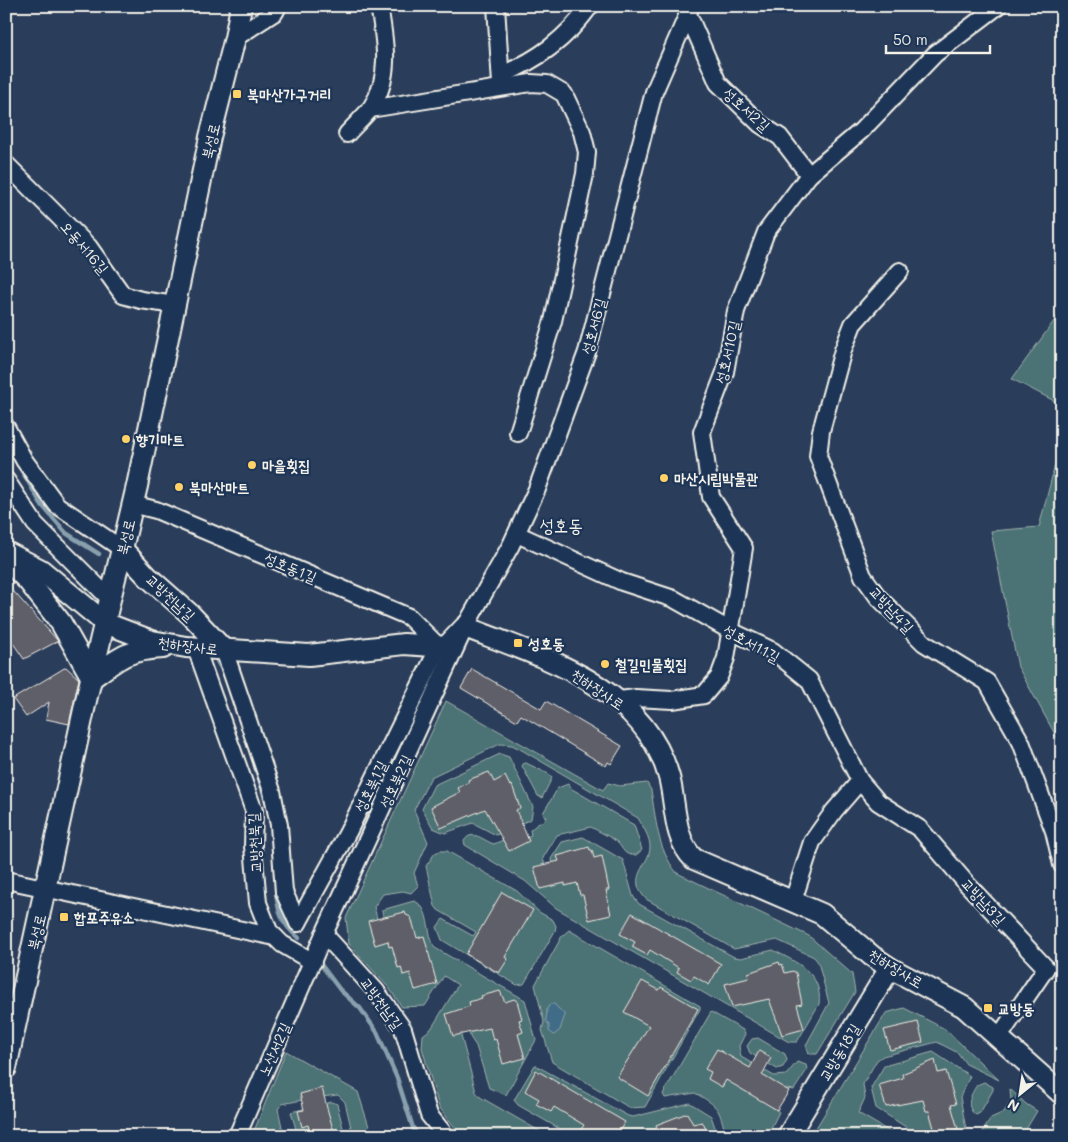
<svg xmlns="http://www.w3.org/2000/svg" width="1068" height="1142" font-family="Mali,'Poor Story',sans-serif">
<rect width="100%" height="100%" fill="#2a3d5b"/>
<filter id="ink" filterUnits="userSpaceOnUse"><feTurbulence type="fractalNoise" baseFrequency=".02" numOctaves="2"/><feDisplacementMap in="SourceGraphic" scale="10" xChannelSelector="R" yChannelSelector="G"/><feConvolveMatrix kernelMatrix="1 2 1 2 8 2 1 2 1" color-interpolation-filters="sRGB"/></filter>
<g filter="url(#ink)">
<g fill="#4b7274" stroke="#a0b2ae">
<path d="M1062,310V405L1012,379Z"/>
<path d="M1062,438V747L1018,667L991,531L1039,527Z"/>
<path d="M446,701L603,790L608,783L620,786L647,783L651,790C656,819 657,849 677,873L809,936L852,974L855,992L817,1054H809L806,1045L829,1003L818,962L814,957L777,940L734,949L646,899C625,877 650,865 650,847C650,837 643,827 638,818L520,749L512,745L500,744L431,777L414,810L428,842L414,873L418,886L411,893L403,891L383,894L374,907L378,922L384,921L382,910L414,901C431,907 426,934 435,948L525,1000L536,1040L506,1095L489,1088L476,1046L470,1037L469,1029L460,1032L476,1092L480,1097L548,1136L460,1134L439,1107L422,1048L423,1035L431,1029L458,985L444,976L425,1006L402,1007L389,988L349,944L346,918Z"/>
<path d="M500,754L509,757L533,807L531,819L496,835L473,823L445,833L433,828L422,809L434,785Z"/>
<path d="M524,763H526L549,774L552,778L542,798L538,796L522,766Z"/>
<path d="M568,784L572,789L634,825L642,850L636,855C623,856 624,849 617,842C610,836 599,832 591,827L557,835L543,858L545,866L552,865L551,859L562,842L583,837L623,860L633,896L639,904L734,957L741,958L773,950C796,962 823,973 819,1004L797,1042H789L556,908L525,881L465,845L464,841C473,828 483,841 494,844L510,837L514,843L531,835L530,830L540,822H543L546,818L543,813L558,788Z"/>
<path d="M440,851H447L517,891L539,912L553,920L556,926L555,931L524,984L517,985L442,940L437,927L443,919L473,936L476,932L438,910L435,906L426,866L435,853Z"/>
<path d="M569,930L700,1006V1009L645,1107L630,1108L552,1062L542,1030L544,1022L535,985L562,936Z"/>
<path d="M904,1008L945,1029L999,1080L966,1064L958,1053L937,1042L883,1056L877,1060L863,1084L865,1098L858,1113L897,1136H811L886,1013Z"/>
<path d="M711,1012L743,1030L745,1034L739,1046L741,1057L774,1076L786,1075L797,1062L806,1065L807,1070L794,1090L785,1089L772,1107L779,1112L767,1136H726C719,1109 720,1107 695,1093L665,1098L663,1094Z"/>
<path d="M758,1038L785,1054L787,1060L783,1067L777,1069L750,1053L747,1046L752,1039Z"/>
<path d="M286,1051L358,1092L372,1136H353L345,1102L338,1095C319,1097 301,1100 282,1104L278,1109L284,1136H252Z"/>
<path d="M933,1052L970,1076L960,1097L966,1129L957,1136H920L876,1108L871,1088L884,1066Z"/>
<path d="M535,1065L628,1116L633,1117L690,1103L711,1116L718,1136H572L518,1105L514,1100Z"/>
<path d="M984,1082L993,1087V1090L980,1113L976,1115C964,1107 971,1094 977,1085Z"/>
<path d="M1010,1089L1026,1104L1037,1111L1022,1136H980L991,1118L1004,1112L1011,1101Z"/>
<path d="M332,1102L337,1104L345,1136H298L291,1112Z"/>
</g>
<path fill="#416c88" stroke="#89a1ae" d="M550,1004H554L565,1015L560,1030L554,1035L549,1031V1025L546,1021L547,1009Z"/>
<g fill="none" stroke-linecap="round" stroke-linejoin="round">
<g stroke="#89a1ae" stroke-width="4.5">
<path d="M18,464L42,505L66,533L99,554"/>
<path d="M217,661L224,673"/>
<path d="M255,766L266,801"/>
<path d="M276,888C277,909 281,924 299,938"/>
<path d="M319,962L340,990L360,1008L377,1032L397,1078L413,1128L418,1136"/>
</g>
</g>
<g fill="#5f5f69" stroke="#f4f1e8">
<path d="M14,592L58,641L24,659L6,633V595Z"/>
<path d="M66,667L79,679L69,724L46,719L49,702L26,717L13,699Z"/>
<path d="M472,669L541,709L546,701L622,746L611,764L608,762L606,766L521,715L517,721L461,688Z"/>
<path d="M489,772L494,782L505,776L510,786L512,785L520,808L516,810L529,841L509,851L485,809L441,828L431,807L460,792L458,788L469,782L468,780Z"/>
<path d="M589,847L590,850H592L594,858L602,856L609,890H606L611,915L589,920L583,895H580L577,883L565,886V883L540,889L534,867L559,861L557,856Z"/>
<path d="M502,892L533,910L505,957L508,959L499,973L466,954Z"/>
<path d="M405,912L406,915L411,917L417,938L424,936L437,984L415,990L410,973L403,975L401,967L398,968L392,946L389,947L388,941L375,945L368,921Z"/>
<path d="M632,913L721,964L709,985L694,976L691,980L677,972L679,968L650,950L647,955L632,947L635,942L620,934Z"/>
<path d="M779,962L780,965L782,964L785,973L793,971L796,973L802,1004L797,1005L804,1029L782,1035L769,999L732,1007L725,984L749,978L748,973Z"/>
<path d="M642,981L659,990L661,987L698,1009L648,1096L617,1077L649,1026L624,1012Z"/>
<path d="M500,991L505,1002L514,999L517,1001L522,1019L519,1020L523,1032L518,1034L525,1058L503,1064L496,1039L493,1040L490,1028L453,1036L446,1014L470,1006L469,1002L482,998L481,996Z"/>
<path d="M918,1022L923,1042L890,1050L884,1030Z"/>
<path d="M717,1049L750,1068L759,1051L771,1058L762,1075L789,1091L777,1110L726,1080L722,1087L708,1079L711,1072L705,1069Z"/>
<path d="M935,1060L938,1073L946,1071L956,1104L951,1105L958,1129L936,1135L929,1111H926L923,1100L886,1107L879,1085L903,1078L902,1074Z"/>
<path d="M536,1070L625,1122L616,1136H588L580,1131L584,1125L554,1107L551,1112L536,1104L539,1099L525,1091Z"/>
<path d="M322,1088L327,1108L335,1136H311L308,1125L302,1127L298,1111L304,1110L300,1094Z"/>
<path d="M687,1113L693,1124L702,1122L704,1124L708,1136H660L656,1125Z"/>
</g>
<g fill="none" stroke-linecap="round" stroke-linejoin="round">
<defs>
<g id="minor">
<path d="M496,6L501,84"/>
<path d="M690,7L688,14L718,83L760,124L780,137L809,175"/>
<path d="M235,38L275,12L278,6"/>
<path d="M501,75C538,60 566,39 590,6"/>
<path d="M370,109L531,83L547,84L564,94L582,132L587,152L585,174L553,321L518,433"/>
<path d="M347,134C355,125 364,117 371,108C392,76 385,41 379,6"/>
<path d="M6,164L89,247L123,295L141,300L175,305"/>
<path d="M900,271L853,324L843,350L821,431L818,456L863,576L878,597L924,643L987,682L1021,742L1054,831L1062,865"/>
<path d="M6,427L24,460L57,505L122,549"/>
<path d="M6,480L35,524L111,600"/>
<path d="M132,504L156,510L409,617L439,647L348,832L298,923"/>
<path d="M517,534L622,582L674,599L731,631L773,651L809,680L860,781L878,802L920,829L967,884L1046,968L999,1037"/>
<path d="M196,648L254,811L253,846L258,903L269,931L282,944L313,962"/>
<path d="M224,650L272,791L279,825L284,892L298,923"/>
<path d="M619,700L636,698L672,700L704,695L719,677L726,658L744,548L711,497L702,432L725,372L736,311L766,232L809,175L861,131L935,54L998,6"/>
<path d="M6,880L275,937"/>
<path d="M793,901L812,842L834,811L860,781"/>
<path d="M324,934L376,991L403,1029L429,1115L446,1136"/>
<path d="M237,1136L324,934L465,627L511,545L537,489L587,352L654,92L688,14"/>
</g>
<g id="major">
<path d="M122,549L148,577L191,615L224,650"/>
<path d="M6,552L41,570L105,623L152,641L186,647L309,655L404,644L446,647L465,627C542,657 644,686 669,777C676,803 673,839 694,859L822,914L872,956L890,968L964,1007L1062,1094"/>
<path d="M6,559L29,582L61,623L92,678C120,657 127,650 163,648"/>
<path d="M6,1068L87,696L137,486L210,137L235,38L241,6"/>
<path d="M788,1136L890,968"/>
</g>
</defs>
<use href="#minor" stroke="#f4f1e8" stroke-width="20"/>
<use href="#major" stroke="#f4f1e8" stroke-width="24"/>
<use href="#minor" stroke="#1d3557" stroke-width="16"/>
<use href="#major" stroke="#1d3557" stroke-width="20"/>
</g>
</g>
<g fill="#ffd166" stroke="#1d3557" stroke-width="2">
<rect x="232" y="89" width="10" height="10" rx="2.5"/>
<circle cx="126" cy="439" r="5"/>
<circle cx="252" cy="465" r="5"/>
<circle cx="664" cy="478" r="5"/>
<circle cx="179" cy="487" r="5"/>
<rect x="513" y="638" width="10" height="10" rx="2.5"/>
<circle cx="605" cy="664" r="5"/>
<rect x="59" y="912" width="10" height="10" rx="2.5"/>
<rect x="983" y="1003" width="10" height="10" rx="2.5"/>
</g>
<g text-anchor="middle" dominant-baseline="central" stroke-width="4.5" stroke-linejoin="round" paint-order="stroke">
<g font-size="15" font-weight="bold" fill="#f4f1e8" stroke="#1d3557" text-anchor="start">
<text x="247" y="94">북마산가구거리</text>
<text x="136" y="439">향기마트</text>
<text x="262" y="465">마을횟집</text>
<text x="674" y="478">마산시립박물관</text>
<text x="189" y="487">북마산마트</text>
<text x="528" y="643">성호동</text>
<text x="615" y="664">철길민물횟집</text>
<text x="74" y="917">합포주유소</text>
<text x="998" y="1008">교방동</text>
</g>
<g font-size="15" fill="#f4f1e8" stroke="#1d3557">
<text transform="translate(747 109) rotate(42)">성호서2길</text>
<text transform="translate(210 141) rotate(-77)">북성로</text>
<text transform="translate(85 247) rotate(49)">오동서16길</text>
<text transform="translate(593 326) rotate(-75)">성호서6길</text>
<text transform="translate(727 352) rotate(-77)">성호서10길</text>
<text transform="translate(125 537) rotate(-77)">북성로</text>
<text transform="translate(291 567) rotate(23)">성호동1길</text>
<text transform="translate(171 597) rotate(43)">교방천남길</text>
<text transform="translate(892 609) rotate(47)">교방남4길</text>
<text transform="translate(752 643) rotate(29)">성호서11길</text>
<text transform="translate(188 645) rotate(7)">천하장사로</text>
<text transform="translate(598 689) rotate(34)">천하장사로</text>
<text transform="translate(395 781) rotate(-65)">성호북2길</text>
<text transform="translate(370 786) rotate(-64)">성호북1길</text>
<text transform="translate(254 843) rotate(-93)">교방천북길</text>
<text transform="translate(984 901) rotate(47)">교방남3길</text>
<text transform="translate(36 932) rotate(-77)">북성로</text>
<text transform="translate(896 968) rotate(31)">천하장사로</text>
<text transform="translate(382 1003) rotate(54)">교방천남길</text>
<text transform="translate(274 1049) rotate(-66)">노산서2길</text>
<text transform="translate(839 1052) rotate(-59)">교방동18길</text>
</g>
<g font-size="18" fill="#f4f1e8" stroke="#1d3557">
<text x="561" y="525">성호동</text>
</g>
</g>
<rect width="1068" height="1142" fill="none" stroke="#1d3557" stroke-width="25"/>
<rect x="12" y="12" width="1043" height="1117" fill="none" stroke="#f4f1e8" stroke-width="2" filter="url(#ink)"/>
<g transform="translate(1020 1094) rotate(210)" stroke="#1d3557" stroke-width="4" paint-order="stroke">
<path d="M0-4L9 19L0 12L-9 19Z" fill="#f4f1e8"/>
<text y="-8" font-size="14" font-weight="bold" text-anchor="middle" fill="#f4f1e8">N</text>
</g>
<path d="M886 45v8h104v-8" fill="none" stroke="#f4f1e8" stroke-width="2.5"/>
<text x="893" y="45" font-size="15" fill="#f4f1e8" stroke="#1d3557" stroke-width="4" paint-order="stroke">50 m</text>
</svg>
